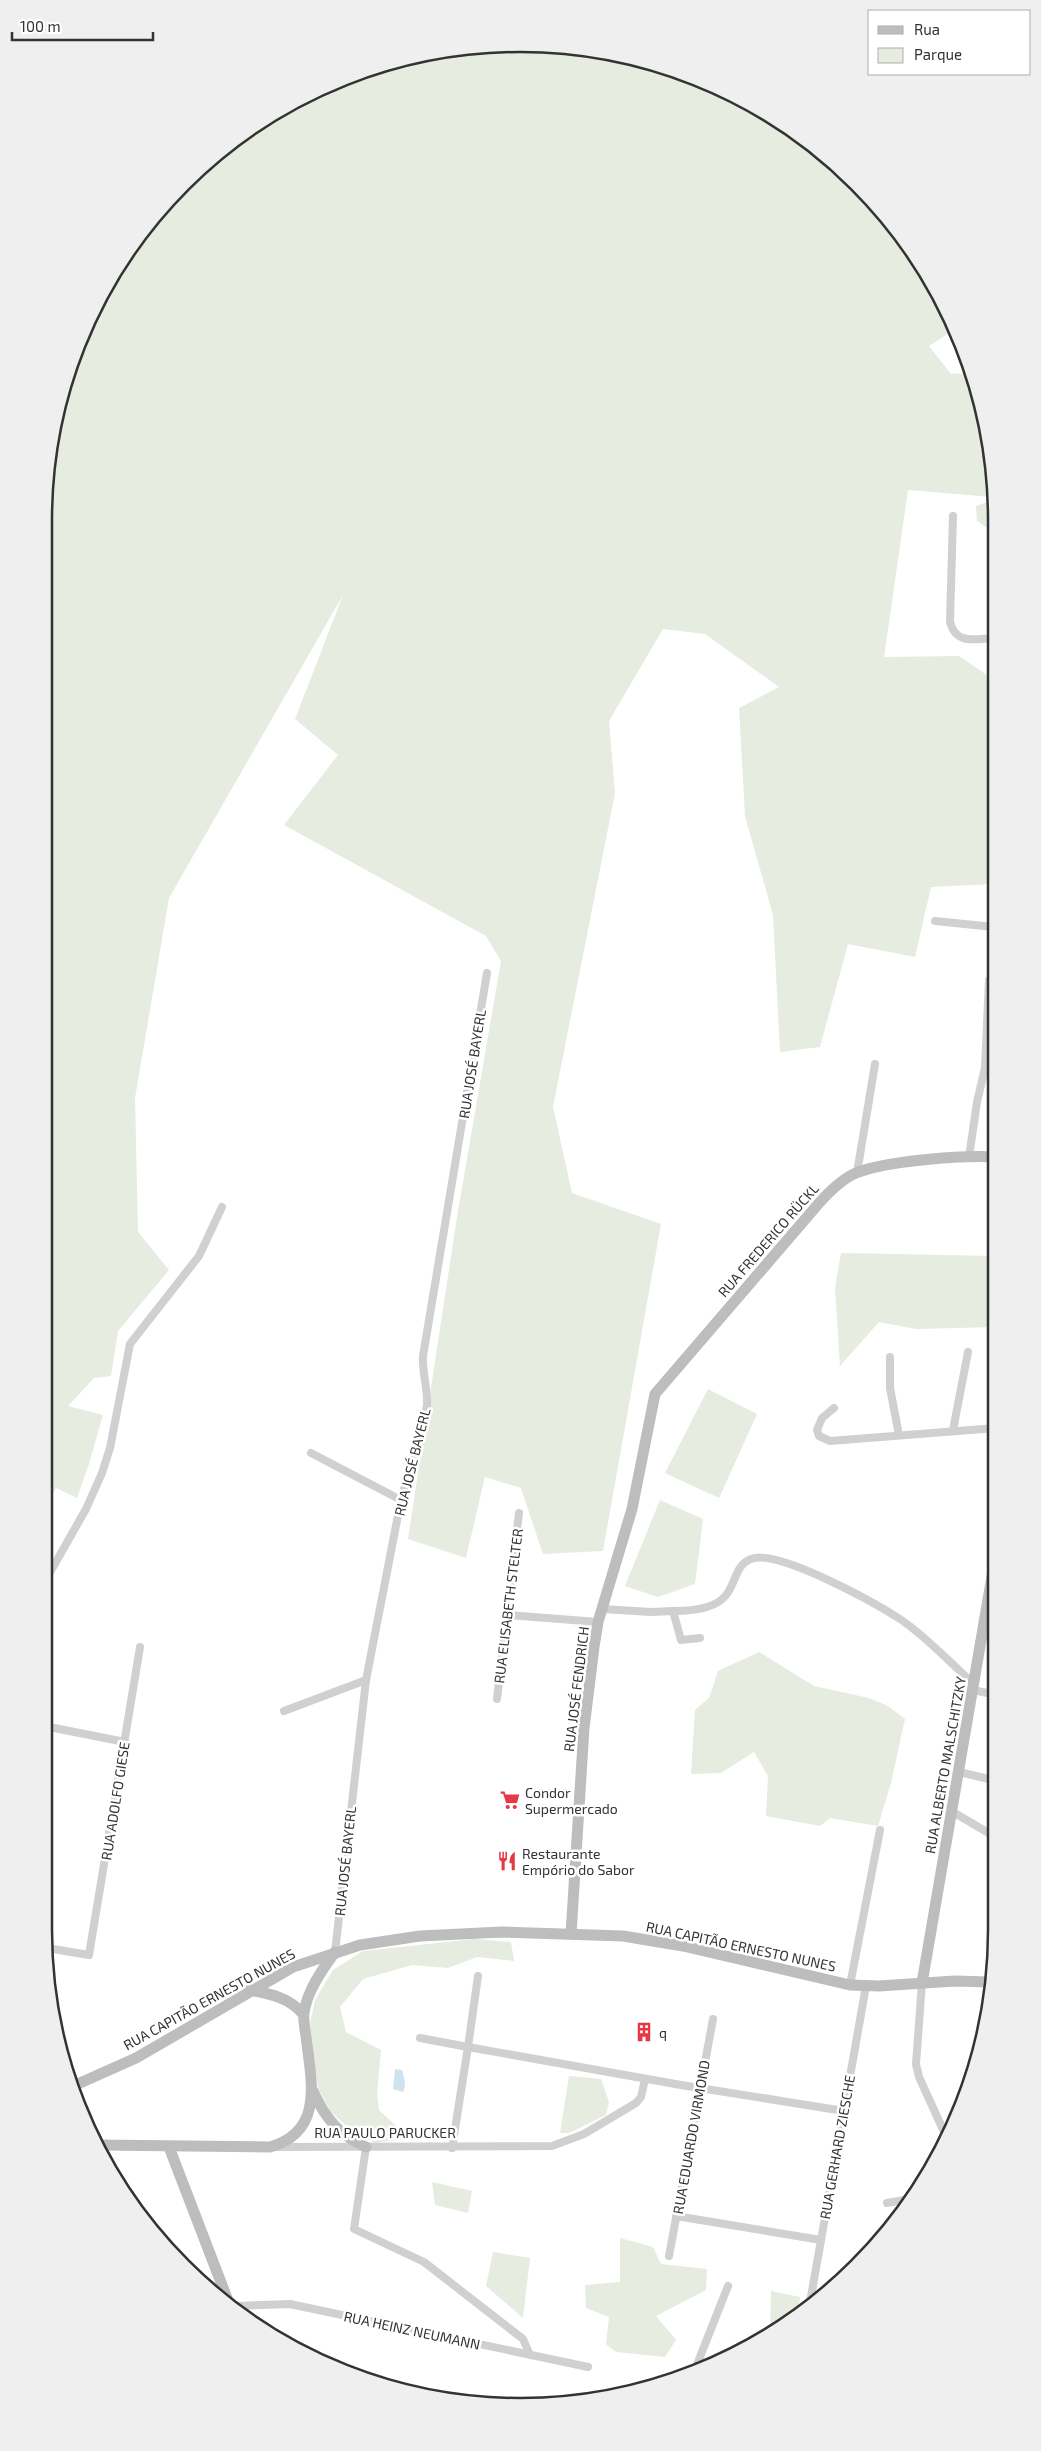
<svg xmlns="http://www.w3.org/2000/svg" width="1041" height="2451" font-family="'Exo 2',sans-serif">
<rect width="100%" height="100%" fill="#fff"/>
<g fill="#e6ecdf">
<path d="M489,45L582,48L673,69L785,124L879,206L948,310L954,330L929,346L951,374L967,373L989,444L980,448L993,478V497L908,490L884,657L959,656L994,680V884L931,887L915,957L848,944L820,1047L780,1052L773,915L745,816L739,708L779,687L705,634L663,629L609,721L615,793L553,1107L572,1193L661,1224L603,1551L543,1554L521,1488L485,1477L466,1558L408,1539L457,1217L501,961L486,936L284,825L338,755L295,719L343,595L169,898L135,1098L138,1232L169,1270L118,1331L111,1376L94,1378L68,1406L103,1415L89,1464L77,1498L56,1488L44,1511V521L69,368L107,282L162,206L230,142L309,93L397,60Z"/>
<path d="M993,500V532L977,521L976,506Z"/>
<path d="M841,1253L995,1256L996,1327L916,1329L879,1322L840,1366L835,1288Z"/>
<path d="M708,1389L757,1414L719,1498L665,1473Z"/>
<path d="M660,1500L703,1519L695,1584L658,1597L625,1586Z"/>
<path d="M759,1652L814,1686L869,1698L888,1706L905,1719L891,1783L878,1826L830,1818L820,1826L766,1816L768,1776L754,1752L721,1773L691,1774L695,1710L709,1698L718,1671Z"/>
<path d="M475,1939L511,1942L514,1961L477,1957L448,1968L412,1965L363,1979L340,2007L346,2032L381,2050L377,2094L379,2110L409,2138L375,2143L353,2132L331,2112L318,2088L310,2023L315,2000L333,1970L363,1951Z"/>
<path d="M569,2076L601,2079L609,2102L606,2115L569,2133H560Z"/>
<path d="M432,2182L472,2191L468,2213L435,2205Z"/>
<path d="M620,2238L653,2247L661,2264L707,2269L706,2290L656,2316L676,2340L665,2357L616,2352L606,2344L609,2317L586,2308L585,2285L620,2282Z"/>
<path d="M493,2252L530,2258L523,2318L486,2286Z"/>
<path d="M771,2291L800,2297L798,2315L770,2336Z"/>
<path d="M288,2343L363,2375L362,2380L288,2346Z"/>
</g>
<path fill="#cfe2ee" d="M395,2069L402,2070C404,2077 407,2085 403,2092L393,2089Z"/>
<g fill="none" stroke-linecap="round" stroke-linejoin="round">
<g stroke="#d0d0d0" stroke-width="8">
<path d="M953,516L950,622C956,645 974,639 994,638"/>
<path d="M935,921L994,927"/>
<path d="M969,1157L977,1102L985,1068L989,980"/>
<path d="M857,1173L875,1064"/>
<path d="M890,1357V1388L899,1435"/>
<path d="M834,1408L822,1418L817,1430L819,1436L830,1441L996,1428"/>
<path d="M953,1430L968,1352"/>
<path d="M311,1453L401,1500"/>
<path d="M44,1583L86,1509L102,1473L110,1448L130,1344L199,1256L222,1207"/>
<path d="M602,1609L651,1612L673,1611L681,1640L700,1638"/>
<path d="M673,1611C689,1611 716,1609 726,1595C736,1583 735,1565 751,1559C777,1548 875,1603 900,1619C927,1637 950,1663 974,1684"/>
<path d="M507,1615L598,1622"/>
<path d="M973,1690L997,1695"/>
<path d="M497,1699L519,1513"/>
<path d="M284,1711L366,1680"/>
<path d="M44,1726L125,1742"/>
<path d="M959,1772L997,1781"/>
<path d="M953,1812L997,1838"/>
<path d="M47,1948L89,1955L140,1647"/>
<path d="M335,1952L366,1680L401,1500L427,1406C428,1389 422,1373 423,1356L487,973"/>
<path d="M922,1983L916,2064L919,2077L945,2134"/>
<path d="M850,1985L880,1830"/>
<path d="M420,2038L468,2047L478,1976"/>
<path d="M276,2147L552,2146L584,2134L636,2103L641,2097L645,2079"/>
<path d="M366,2147L354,2229L424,2262L523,2339L530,2355"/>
<path d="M452,2148L468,2047L681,2085L844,2111"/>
<path d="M887,2203L910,2199"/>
<path d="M676,2216L821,2240"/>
<path d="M669,2256L713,2019"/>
<path d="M236,2306L290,2304L588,2367"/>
<path d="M809,2308L866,1986"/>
<path d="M696,2367L728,2286"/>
</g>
<g stroke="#bdbdbd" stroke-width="11">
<path d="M571,1934L584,1728L594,1647L598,1622L632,1509L655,1394L820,1202C830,1191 842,1179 856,1173C885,1161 963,1155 995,1157"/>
<path d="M922,1983L996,1553"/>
<path d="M249,1990C270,1994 289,1997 303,2014"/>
<path d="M71,2087L136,2058L293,1967L360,1945L420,1936L502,1932L623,1936L683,1946L850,1985L879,1986L955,1981L989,1982"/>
<path d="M313,2091C325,2118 339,2135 366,2147"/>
<path d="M97,2145L270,2147C325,2131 311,2080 306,2036C305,2029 303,2020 304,2013C307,1991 322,1970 335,1952"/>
<path d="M169,2147L227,2298"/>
</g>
</g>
<defs>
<symbol id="supermarket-bare" viewBox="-9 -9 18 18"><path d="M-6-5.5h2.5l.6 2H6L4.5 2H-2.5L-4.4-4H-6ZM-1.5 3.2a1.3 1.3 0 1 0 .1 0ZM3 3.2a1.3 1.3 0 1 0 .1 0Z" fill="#e63946" stroke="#fff" stroke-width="2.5" paint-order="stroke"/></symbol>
<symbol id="restaurant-bare" viewBox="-9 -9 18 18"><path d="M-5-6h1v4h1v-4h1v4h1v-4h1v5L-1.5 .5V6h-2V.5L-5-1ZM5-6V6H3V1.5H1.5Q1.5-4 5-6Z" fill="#e63946" stroke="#fff" stroke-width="2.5" paint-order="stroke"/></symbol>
<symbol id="building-bare" viewBox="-9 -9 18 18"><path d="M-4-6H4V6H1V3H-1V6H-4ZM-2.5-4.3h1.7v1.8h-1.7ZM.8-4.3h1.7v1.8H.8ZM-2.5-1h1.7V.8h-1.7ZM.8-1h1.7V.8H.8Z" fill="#e63946" stroke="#fff" stroke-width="2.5" paint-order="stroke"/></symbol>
</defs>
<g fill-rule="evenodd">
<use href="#supermarket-bare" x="496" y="1786" width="28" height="28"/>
<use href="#restaurant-bare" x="493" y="1847" width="28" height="28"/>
<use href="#building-bare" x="630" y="2018" width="28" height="28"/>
</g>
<g text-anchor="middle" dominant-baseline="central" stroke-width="5" stroke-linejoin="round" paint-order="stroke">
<g font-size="14" fill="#333" stroke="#fff">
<text transform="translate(472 1064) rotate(-81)">RUA JOSÉ BAYERL</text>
<text transform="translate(768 1240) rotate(-49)">RUA FREDERICO RÜCKL</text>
<text transform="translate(412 1462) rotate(-76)">RUA JOSÉ BAYERL</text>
<text transform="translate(508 1606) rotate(-83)">RUA ELISABETH STELTER</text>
<text transform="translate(576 1689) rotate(-83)">RUA JOSÉ FENDRICH</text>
<text transform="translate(945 1765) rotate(-80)">RUA ALBERTO MALSCHITZKY</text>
<text transform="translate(115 1801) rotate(-81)">RUA ADOLFO GIESE</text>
<text transform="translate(345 1861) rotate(-84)">RUA JOSÉ BAYERL</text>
<text transform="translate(741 1946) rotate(12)">RUA CAPITÃO ERNESTO NUNES</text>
<text transform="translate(209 1999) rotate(-29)">RUA CAPITÃO ERNESTO NUNES</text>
<text x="385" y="2132">RUA PAULO PARUCKER</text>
<text transform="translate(691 2137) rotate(-80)">RUA EDUARDO VIRMOND</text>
<text transform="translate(837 2147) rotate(-80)">RUA GERHARD ZIESCHE</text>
<text transform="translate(412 2330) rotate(12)">RUA HEINZ NEUMANN</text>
</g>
<g font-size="14" fill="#333" stroke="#fff" text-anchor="start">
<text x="525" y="1792">Condor<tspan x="525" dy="16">Supermercado</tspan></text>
<text x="522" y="1853">Restaurante<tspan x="522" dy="16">Empório do Sabor</tspan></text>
<text x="659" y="2032">q</text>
</g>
</g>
<path d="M0 0H1041V2451H0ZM520 52H520A468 468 0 0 1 988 520V1930A468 468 0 0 1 520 2398H520A468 468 0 0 1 52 1930V520A468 468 0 0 1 520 52Z" fill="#efefef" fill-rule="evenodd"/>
<path fill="none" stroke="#333" stroke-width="2.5" d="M520 52H520A468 468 0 0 1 988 520V1930A468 468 0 0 1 520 2398H520A468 468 0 0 1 52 1930V520A468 468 0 0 1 520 52Z"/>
<rect x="868" y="10" width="162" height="65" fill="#ffffff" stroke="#adadad"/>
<rect x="878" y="26" width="25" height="8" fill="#bdbdbd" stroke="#adadad"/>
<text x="914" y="35" font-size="15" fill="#333333">Rua</text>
<rect x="878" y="48" width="25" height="15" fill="#e6ecdf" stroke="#adadad"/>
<text x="914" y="60" font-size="15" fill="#333333">Parque</text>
<path d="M12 32v8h141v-8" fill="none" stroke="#333333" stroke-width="2.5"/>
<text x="20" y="32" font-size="15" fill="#333333" stroke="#ffffff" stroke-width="4" paint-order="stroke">100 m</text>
</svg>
